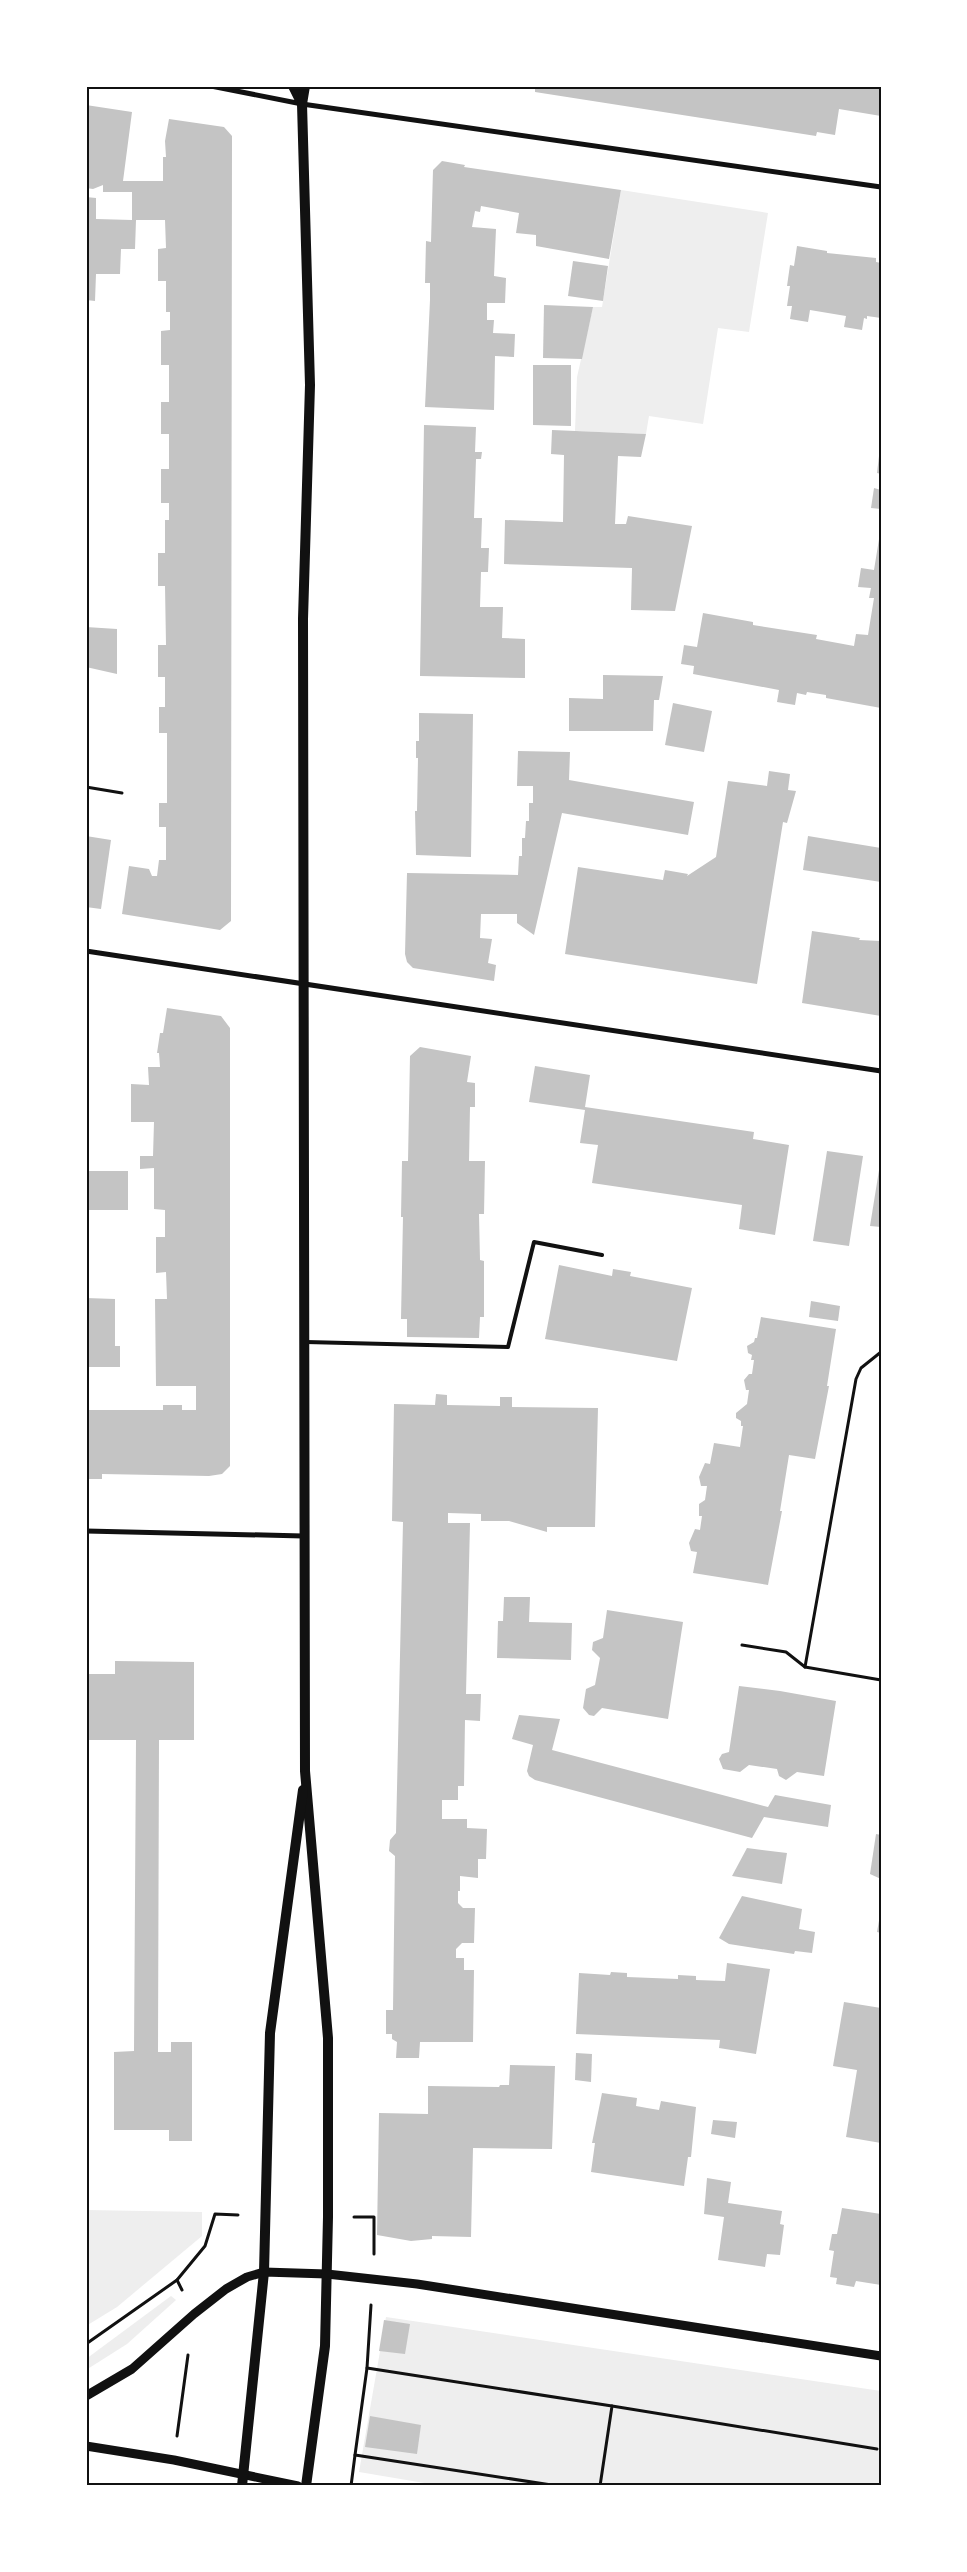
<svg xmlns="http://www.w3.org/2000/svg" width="967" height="2572" font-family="'Work Sans',sans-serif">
<rect width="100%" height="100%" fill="#fff"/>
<g fill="#eee">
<path d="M621,190L768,213L749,332L718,328L703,424L649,416L646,434L575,431L577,377L593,307H602Z"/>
<path d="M86,2210L202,2212V2236L117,2307L86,2326Z"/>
<path d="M171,2296L176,2300L127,2344L86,2370V2359Z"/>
<path d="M386,2317L881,2391V2486H442L359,2472Z"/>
</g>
<g fill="#c4c4c4">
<path d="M535,86H881V116L839,109L835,135L817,132L816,136L535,92Z"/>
<path d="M86,105L132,112L123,181H163V157H166L165,141L169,119L224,127L232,136L231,921L220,930L122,914L129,866L149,869L152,876H157L159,860H166V827H159V803H167V733H159V707H165V677H158V645H166L165,586H158V553H165V520H169V503H161V469H169V434H161V402H169V365H161V331L170,330V312H166V281H158V249L166,248L165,220H136L135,249H121L120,274H96L95,301L86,300V197L96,198V219L132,220V192H103V185L93,189L86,188Z"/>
<path d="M442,161L465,165L464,167L621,190L609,259L536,246V235L516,233L519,213L481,206L480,212L475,211L472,227L496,229L494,276L506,278L505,303H487V320H494L493,333L515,334L514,357L495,356L494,410L425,407L430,300V283H425L426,241L431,242L433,170Z"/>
<path d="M797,246L827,251V253L876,258V262L881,263V318L867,316V319L864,318L862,330L844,327L846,316L810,310L808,322L790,319L792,306H787L790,286H787L790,265L794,266Z"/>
<path d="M573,261L608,266L603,301L568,296Z"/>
<path d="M544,305L593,307L582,359L543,358Z"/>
<path d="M533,365H571V426L533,425Z"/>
<path d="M424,425L476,427L475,452H482L481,459H476L474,518H482L481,548H489L488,572H481L480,607H503L502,638L525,639V678L420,676Z"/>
<path d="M552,430L646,434L641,457L618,456L615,524H626L628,516L692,526L675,611L631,610L632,568L504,564L505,520L563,522L564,455L551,454Z"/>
<path d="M879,456H881V474L877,473Z"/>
<path d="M874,488L881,490V509L871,508Z"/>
<path d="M880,533L881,708L826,698V695L807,692L806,695L797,693L795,705L777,702L779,690L693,674L694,666L681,664L684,645L697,647L703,613L753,622V625L817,635L816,639L854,646L856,634L868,635L874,598H869L871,588L858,587L861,568L874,570Z"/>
<path d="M86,627L117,629V674L86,667Z"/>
<path d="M603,675L663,676L659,700H654L653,731H569V698L603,699Z"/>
<path d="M673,703L712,711L704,752L665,745Z"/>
<path d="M419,713L473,714L471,857L416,855L415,811H417L418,758H416V741H419Z"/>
<path d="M518,751L570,752L569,780L694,802L688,835L562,813L534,935L517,923V914H481L480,938L492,939L488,963L496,965L494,981L413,968L407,962L405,954L407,873L518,875L519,856H522V838H525L526,821H529V803H533V786H517Z"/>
<path d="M769,771L790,774L788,790L796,791L787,823L783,822L757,984L565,954L578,867L663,880L665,870L688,874L687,876L716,857L728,781L767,786Z"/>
<path d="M86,836L111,840L101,909L86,907Z"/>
<path d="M808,836L881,848V882L803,870Z"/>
<path d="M812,931L860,938L859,940L881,941V1016L802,1003Z"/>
<path d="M167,1008L221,1016L230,1028V1466L222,1474L209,1476L102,1474V1479H86V1410H163V1405H182V1410H196V1386H156L155,1299H167L166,1272L156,1273V1237H165V1210L154,1209V1168L140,1169V1156H153L154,1122H131V1084L149,1085L148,1067H160L159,1053H157L160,1033H163Z"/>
<path d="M420,1047L471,1056L467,1082L475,1083V1107H470L469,1161H485L484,1214H479L480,1260L484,1261V1317H480L479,1338L407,1337V1319H401L403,1217H401L402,1161H408L410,1056Z"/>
<path d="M535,1066L590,1075L585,1107L754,1132L753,1139L789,1145L775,1235L739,1229L742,1205L592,1183L598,1145L580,1143L585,1110L529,1102Z"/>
<path d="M827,1151L863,1156L849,1246L813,1241Z"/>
<path d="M880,1164H881V1227L870,1226Z"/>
<rect x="86" y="1171" width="42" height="39"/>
<path d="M559,1265L612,1276L613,1269L631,1272L630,1276L692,1288L677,1361L545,1339Z"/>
<path d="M86,1298L115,1299V1346H120V1367H86Z"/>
<path d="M811,1301L840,1306L838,1321L809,1317Z"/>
<path d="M761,1317L836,1329L827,1386H829L815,1459L789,1455L780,1511H782L768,1585L693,1573L697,1552L691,1551L689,1543L695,1529L700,1530L702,1516H699V1504L705,1500L707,1486H701L699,1477L705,1463L710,1464L714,1443L740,1447L743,1426H741V1421L736,1418V1413L747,1404L749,1390H746L744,1380L749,1374H752L754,1360H751L752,1355L748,1353L747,1346L754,1342L755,1338H757Z"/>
<path d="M436,1394L447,1395V1405L500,1406V1397H512V1407L598,1408L595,1527H547V1532L509,1521H481V1514L448,1513V1523H470L466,1694H481L480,1721L465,1720L464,1786H458V1800H442V1819H467V1828L487,1829L486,1859H478V1878L460,1876V1891H458V1903L463,1908H475L474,1943H462L456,1949V1958H464V1970H474L473,2042H420L419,2058H396L397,2042L392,2039V2034H386V2010H393L395,1856L389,1851L390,1840L396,1833L403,1522L392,1521L394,1404L435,1405Z"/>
<path d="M504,1597H530L529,1622L572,1623L571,1660L497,1658L498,1621H503Z"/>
<path d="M607,1610L683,1622L668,1719L602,1708L594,1716L589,1715L583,1708L586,1689L595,1685L600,1658L592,1650L593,1642L603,1638Z"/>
<path d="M115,1661L194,1662V1740H159L158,2052H171V2042H192V2141H169V2130H114V2052L134,2051L136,1740H86V1674H115Z"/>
<path d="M739,1686L780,1691L836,1701L824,1776L797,1772L786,1780L779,1776L777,1769L749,1765L740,1772L723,1769L719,1759L722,1754L729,1752Z"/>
<path d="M519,1715L560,1719L552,1750L768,1807L775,1795L831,1805L828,1827L764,1817L752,1838L535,1780L529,1776L527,1771L533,1745L512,1739Z"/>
<path d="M876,1834L881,1835V1879L870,1874Z"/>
<path d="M747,1848L787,1853L782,1884L732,1876Z"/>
<path d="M742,1896L802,1909L799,1929L815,1932L812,1953L795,1951L794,1954L729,1944L719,1938Z"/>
<path d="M880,1915H881V1933L877,1932Z"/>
<path d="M727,1963L770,1969L756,2054L719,2048L720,2040L576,2034L579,1973L610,1975L611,1972L627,1973V1977L678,1979V1975L696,1976V1980L725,1981Z"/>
<path d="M844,2002L881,2008V2143L846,2137L857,2070L833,2066Z"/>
<path d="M576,2053L592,2054L591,2082L575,2080Z"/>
<path d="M510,2065L555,2066L552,2149L473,2148L471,2237L432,2236V2239L411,2241L377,2235L379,2113L428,2114V2086L499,2087L500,2085H509Z"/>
<path d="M602,2093L637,2098L636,2106L647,2108L659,2110L661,2101L696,2107L691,2157H688L684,2186L591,2172L595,2143H592Z"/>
<path d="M713,2120L737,2122L735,2138L711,2134Z"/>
<path d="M707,2178L731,2182L728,2203L782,2211L780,2224L784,2225L780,2255L767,2254L765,2267L718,2260L724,2217L704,2214Z"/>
<path d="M842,2208L881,2214V2285L856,2281L854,2287L836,2284L837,2278L830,2277L834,2251L829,2250L832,2234H837Z"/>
<path d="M384,2320L410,2324L405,2354L379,2351Z"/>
<path d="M370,2416L421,2425L417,2454L365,2447Z"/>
</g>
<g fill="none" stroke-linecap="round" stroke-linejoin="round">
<g stroke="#111" stroke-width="3">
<path d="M86,787L122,793"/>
<path d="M742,1645L786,1652L805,1667L881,1680"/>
<path d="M805,1667L856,1379L861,1368L881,1352"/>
<path d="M354,2217H374V2254"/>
<path d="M182,2290L177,2280L205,2246L215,2214L238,2215"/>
<path d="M371,2305L367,2368L612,2406L600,2486"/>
<path d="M86,2344L177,2280"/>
<path d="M612,2406L877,2449"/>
<path d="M177,2436L188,2355"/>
<path d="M355,2455L367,2368"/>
<path d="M351,2486L355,2455L558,2486"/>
</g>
<path stroke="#111" stroke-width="4" d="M306,1342L508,1347L534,1242L602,1255"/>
<g stroke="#111" stroke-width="5">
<path d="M211,86L302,104L881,187"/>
<path d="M86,951L881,1071"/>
<path d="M86,1531L303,1536"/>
</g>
<g stroke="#111" stroke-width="9">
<path d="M86,2396L132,2369L194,2314L226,2289L247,2277L264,2272L327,2274L417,2284L881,2356"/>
<path d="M86,2446L174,2460L298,2486"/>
</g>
<g stroke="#111" stroke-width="10">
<path d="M293,86L302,104"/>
<path d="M305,86L302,104L310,385L303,619L305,1771L328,2038V2217L325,2346L306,2486"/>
<path d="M242,2486L264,2272L270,2033L303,1790"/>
</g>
</g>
<rect width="967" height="2572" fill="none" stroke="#ffffff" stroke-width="175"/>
<rect x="88" y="88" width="792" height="2396" fill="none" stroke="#111" stroke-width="2"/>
</svg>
